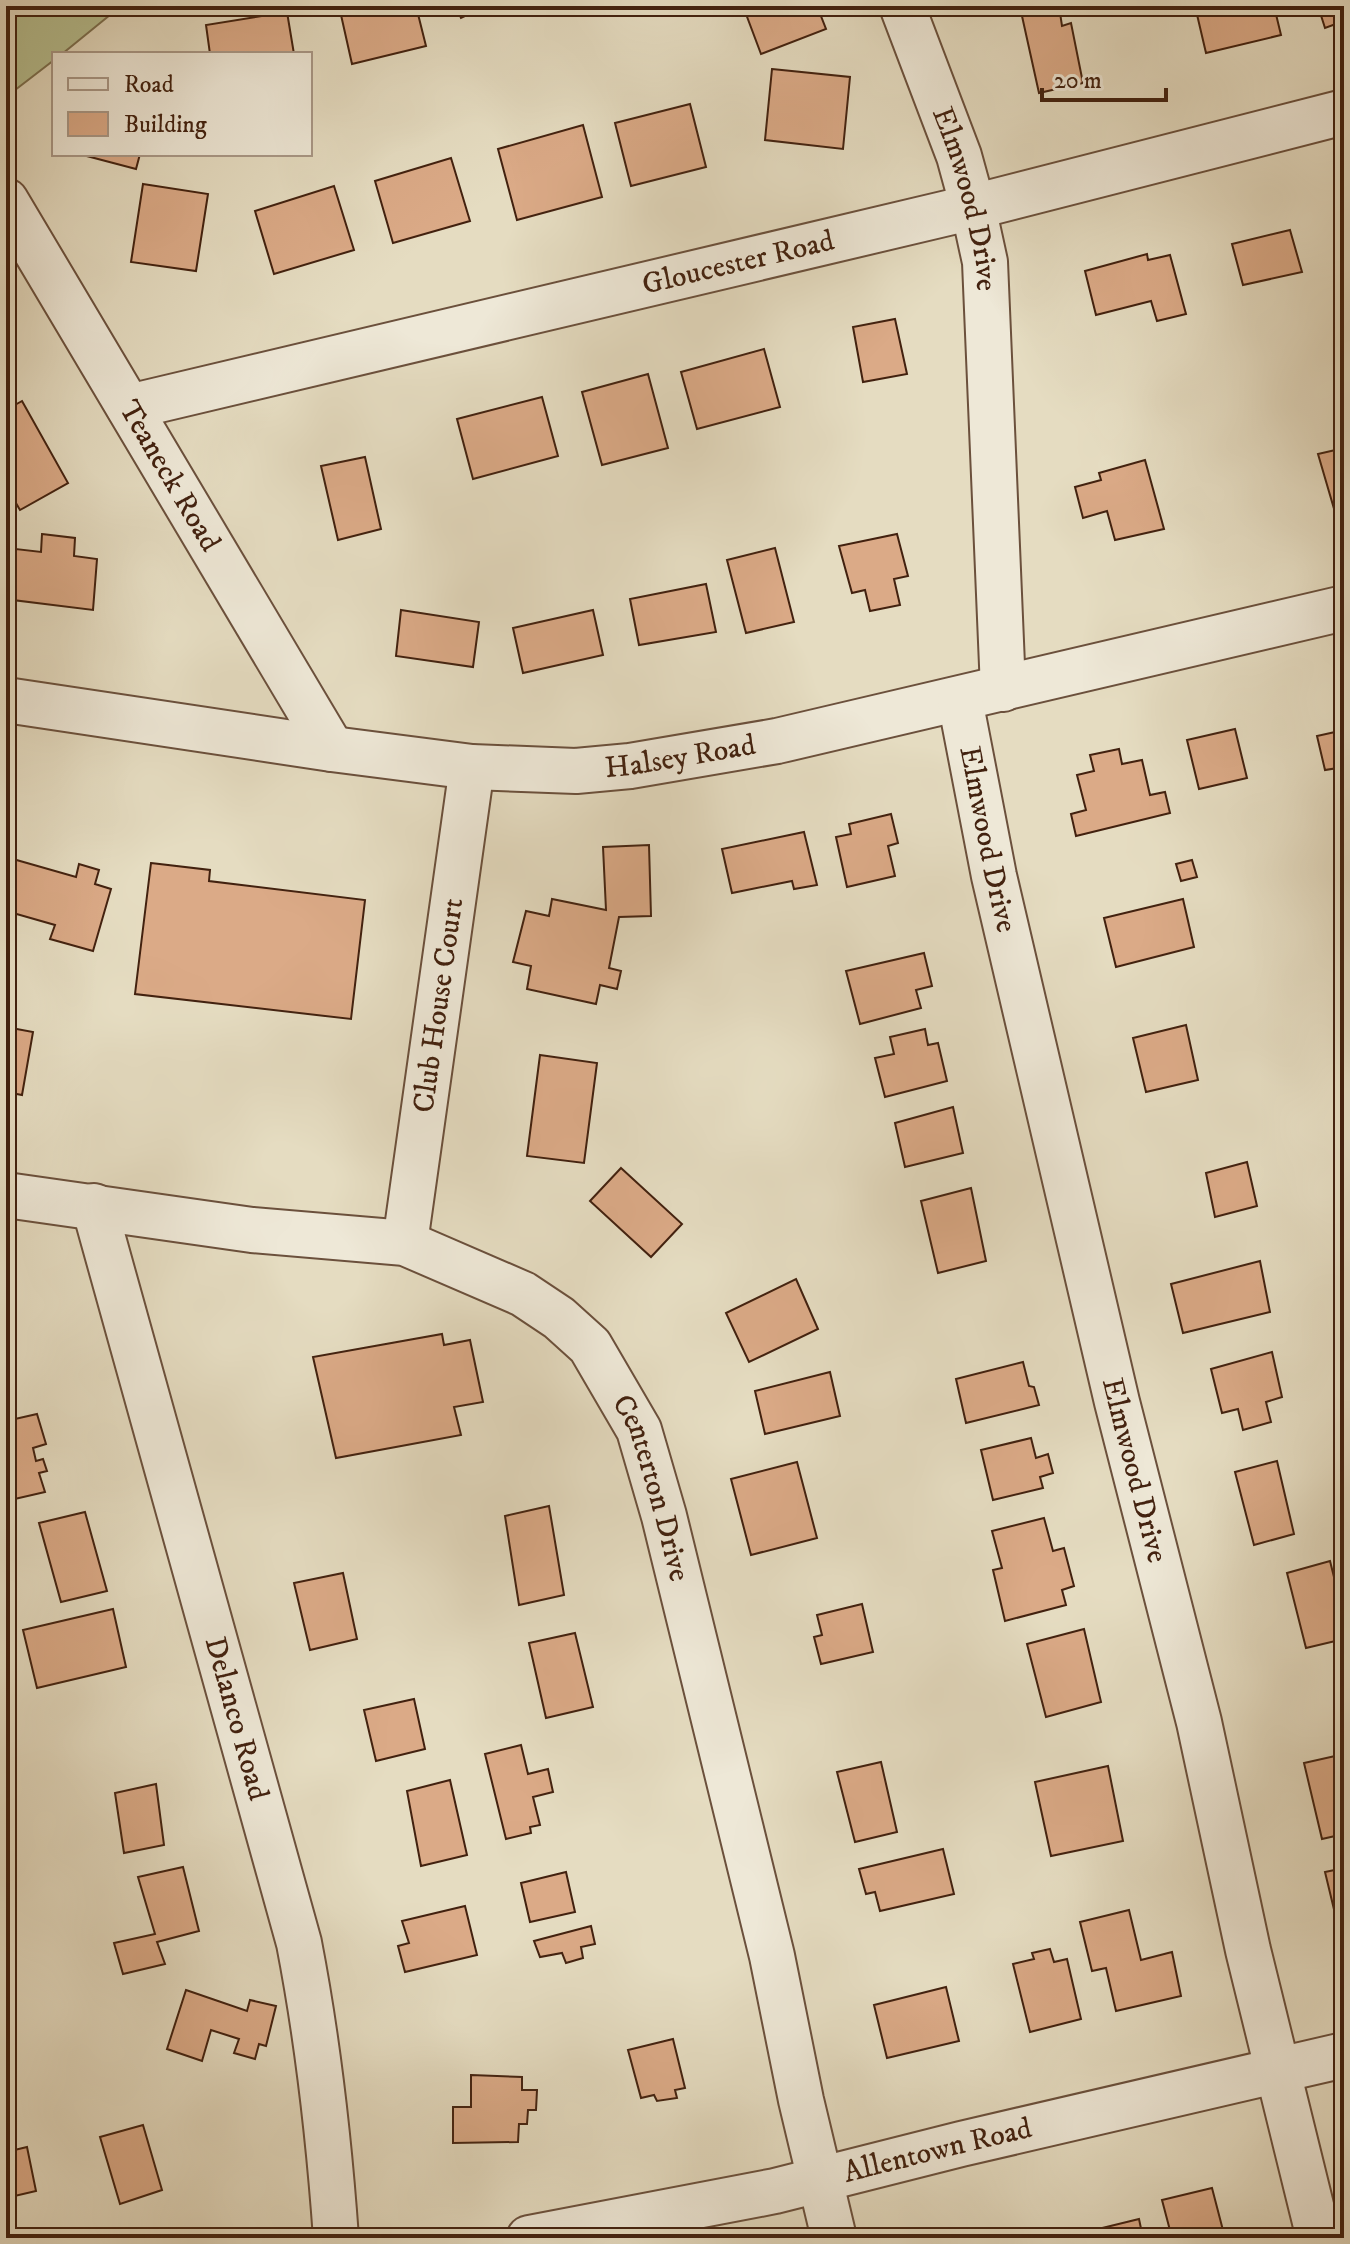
<svg xmlns="http://www.w3.org/2000/svg" width="1350" height="2244" font-family="'IM FELL DW Pica',serif">
<rect width="100%" height="100%" fill="#e5dcc1"/>
<filter id="stains"><feTurbulence type="fractalNoise" baseFrequency=".0025" numOctaves="4"/><feColorMatrix values="0 0 0 0 .2 0 0 0 0 .09 0 0 0 0 .02 0 0 0 .5 -.17"/></filter>
<radialGradient id="worn" r=".72"><stop offset=".6" stop-color="#630" stop-opacity="0"/><stop offset="1" stop-color="#630" stop-opacity=".3"/></radialGradient>
<path fill="#b7c091" stroke="#7c7050" stroke-width="2" d="M6,6H121L62,54H54V60L6,97Z"/>
<g fill="#dbaa87" stroke="#42210f" stroke-width="2">
<path d="M339,6H416L426,46L352,64Z"/>
<path d="M456,6H486L461,18Z"/>
<path d="M743,6H817L826,29L761,54Z"/>
<path d="M1026,6H1059L1062,26L1071,23L1083,83L1039,93L1020,7Z"/>
<path d="M1195,6H1274L1281,35L1206,53Z"/>
<path d="M1318,6H1344V21L1325,28Z"/>
<path d="M287,12L294,54H210L206,25Z"/>
<path d="M772,69L850,77L843,149L765,140Z"/>
<path d="M690,104L706,167L631,186L615,123Z"/>
<path d="M583,125L602,197L517,220L498,149Z"/>
<path d="M79,154H140L136,169Z"/>
<path d="M451,158L470,221L393,243L375,181Z"/>
<path d="M143,184L208,194L196,271L131,262Z"/>
<path d="M334,186L354,250L274,274L255,211Z"/>
<path d="M1290,230L1302,272L1243,285L1232,244Z"/>
<path d="M1147,254L1148,260L1170,255L1186,314L1157,321L1151,301L1096,315L1085,271Z"/>
<path d="M895,319L907,374L863,382L853,327Z"/>
<path d="M764,349L780,407L697,429L681,372Z"/>
<path d="M648,374L668,448L602,465L582,392Z"/>
<path d="M542,397L558,456L473,479L457,419Z"/>
<path d="M22,401L68,483L20,510L6,486V410Z"/>
<path d="M1344,448V517L1337,519L1318,454Z"/>
<path d="M365,457L381,529L338,540L321,466Z"/>
<path d="M1145,460L1164,529L1115,540L1107,511L1083,518L1075,487L1101,480L1099,473Z"/>
<path d="M42,534L75,538L74,556L97,559L93,610L13,600L16,549L41,552Z"/>
<path d="M897,534L908,576L894,579L900,605L870,611L865,590L852,593L839,546Z"/>
<path d="M775,548L794,622L746,633L727,560Z"/>
<path d="M706,584L716,632L639,645L630,599Z"/>
<path d="M401,610L479,622L473,667L396,656Z"/>
<path d="M593,610L603,655L523,673L513,628Z"/>
<path d="M1235,729L1247,778L1199,789L1187,740Z"/>
<path d="M1344,730V782H1341L1338,768L1325,770L1317,736Z"/>
<path d="M1119,749L1122,764L1142,760L1150,795L1165,792L1170,813L1076,836L1071,814L1086,810L1077,775L1094,771L1090,755Z"/>
<path d="M891,814L898,843L888,846L895,876L847,887L836,837L851,834L849,824Z"/>
<path d="M804,832L817,885L794,889L792,881L732,893L722,849Z"/>
<path d="M649,845L651,916L619,917L609,968L621,971L617,989L600,985L596,1004L527,989L531,966L513,962L526,911L549,916L552,899L606,910L603,847Z"/>
<path d="M6,857L76,877L79,864L99,870L95,884L111,889L93,951L50,939L55,925L6,911Z"/>
<path d="M1192,860L1197,877L1181,881L1176,864Z"/>
<path d="M151,863L210,870L209,881L365,900L351,1019L135,994Z"/>
<path d="M1183,899L1194,947L1116,967L1104,918Z"/>
<path d="M924,953L932,986L916,990L921,1008L860,1024L846,971Z"/>
<path d="M1186,1025L1198,1080L1146,1092L1133,1038Z"/>
<path d="M6,1027L33,1032L22,1095L6,1092Z"/>
<path d="M925,1029L928,1045L938,1043L947,1081L885,1097L875,1058L894,1054L890,1037Z"/>
<path d="M540,1055L597,1063L584,1163L527,1156Z"/>
<path d="M953,1107L963,1153L905,1167L895,1123Z"/>
<path d="M1247,1162L1257,1206L1215,1217L1206,1173Z"/>
<path d="M621,1168L682,1224L651,1257L590,1201Z"/>
<path d="M971,1188L986,1261L938,1273L921,1201Z"/>
<path d="M1260,1261L1270,1312L1183,1333L1171,1284Z"/>
<path d="M796,1279L818,1329L749,1362L726,1313Z"/>
<path d="M442,1334L444,1345L470,1340L483,1402L454,1407L461,1435L336,1458L313,1357Z"/>
<path d="M1272,1352L1282,1397L1266,1402L1271,1422L1243,1430L1238,1409L1222,1413L1211,1369Z"/>
<path d="M1023,1362L1029,1386L1034,1387L1039,1405L966,1423L956,1379Z"/>
<path d="M830,1372L840,1416L765,1434L755,1391Z"/>
<path d="M37,1414L46,1444L33,1448L36,1461L43,1459L47,1471L39,1473L45,1492L6,1501V1421Z"/>
<path d="M1031,1438L1036,1458L1048,1454L1053,1473L1040,1477L1043,1488L993,1500L981,1450Z"/>
<path d="M1277,1461L1294,1534L1254,1545L1235,1472Z"/>
<path d="M797,1462L817,1538L751,1555L731,1479Z"/>
<path d="M549,1506L564,1595L519,1605L505,1516Z"/>
<path d="M85,1512L107,1591L61,1602L39,1523Z"/>
<path d="M1044,1518L1053,1551L1064,1548L1074,1586L1062,1590L1066,1605L1005,1621L993,1570L1002,1568L992,1531Z"/>
<path d="M1330,1561L1336,1585L1344,1583V1639L1306,1648L1287,1573Z"/>
<path d="M343,1573L357,1639L310,1650L294,1583Z"/>
<path d="M862,1604L873,1652L821,1664L814,1637L822,1635L817,1615Z"/>
<path d="M113,1609L126,1667L37,1688L23,1630Z"/>
<path d="M1084,1629L1101,1702L1046,1717L1027,1644Z"/>
<path d="M575,1633L593,1707L546,1718L529,1643Z"/>
<path d="M414,1699L425,1749L376,1761L364,1710Z"/>
<path d="M521,1745L528,1774L548,1769L553,1792L533,1797L540,1825L530,1827L531,1833L506,1839L485,1754Z"/>
<path d="M1344,1754V1834L1322,1839L1304,1763Z"/>
<path d="M881,1762L897,1832L855,1842L837,1772Z"/>
<path d="M1108,1766L1123,1841L1051,1856L1035,1782Z"/>
<path d="M450,1780L467,1855L421,1866L407,1791Z"/>
<path d="M156,1784L164,1845L124,1853L115,1793Z"/>
<path d="M943,1849L954,1894L880,1911L875,1892L866,1894L859,1869Z"/>
<path d="M183,1867L199,1931L157,1942L165,1964L123,1974L114,1943L155,1934L138,1877Z"/>
<path d="M1344,1868V1951L1325,1872Z"/>
<path d="M566,1872L575,1912L530,1922L521,1883Z"/>
<path d="M465,1906L477,1955L405,1972L398,1946L409,1943L402,1921Z"/>
<path d="M1129,1910L1141,1960L1172,1952L1181,1996L1116,2011L1106,1968L1092,1971L1080,1922Z"/>
<path d="M591,1926L595,1944L581,1947L583,1958L566,1963L562,1953L540,1957L534,1941Z"/>
<path d="M1050,1949L1054,1962L1067,1959L1081,2019L1030,2032L1013,1964L1034,1959L1032,1953Z"/>
<path d="M946,1987L959,2041L887,2058L874,2005Z"/>
<path d="M186,1990L247,2011L250,2000L276,2006L266,2046L259,2044L255,2059L234,2053L239,2039L211,2030L202,2061L167,2049Z"/>
<path d="M673,2039L685,2088L675,2090L677,2098L657,2101L654,2095L641,2098L628,2050Z"/>
<path d="M471,2075L522,2077V2090H537L536,2110H528L527,2124H519L518,2142L453,2143V2107H471Z"/>
<path d="M143,2125L162,2190L120,2204L100,2137Z"/>
<path d="M27,2147L36,2191L6,2198V2152Z"/>
<path d="M1212,2188L1225,2238H1172L1162,2200Z"/>
<path d="M1139,2219L1143,2238H1096L1094,2230Z"/>
</g>
<g fill="none" stroke-linecap="round" stroke-linejoin="round">
<defs>
<g id="minor">
<path id="s1" d="M902,6L959,156L973,207L985,262L1003,689"/>
<path id="s2" d="M6,201L332,749"/>
<path id="s3" d="M129,407L973,207L1344,112"/>
<path id="s4" d="M6,700L332,749L472,767L576,771L630,766L777,741L1344,608"/>
<path id="s5" d="M960,700L994,876L1117,1402L1199,1722L1248,1950L1319,2238"/>
<path id="s6" d="M6,1195L252,1230L405,1243L523,1294L559,1318L590,1346L639,1430L664,1516L772,1956L801,2100L834,2238"/>
<path id="s7" d="M94,1206L299,1943C318,2041 329,2139 336,2238"/>
<path id="s8" d="M405,1243L472,767"/>
<path id="s9" d="M529,2238L775,2191L961,2144L1344,2055"/>
</g>
</defs>
<use href="#minor" stroke="#6b503c" stroke-width="48"/>
<use href="#minor" stroke="#eee8d7" stroke-width="44"/>
</g>
<g text-anchor="middle" dominant-baseline="central" stroke-width="8" stroke-linejoin="round" paint-order="stroke">
<g font-size="30" fill="#42210f" stroke="#eee8d7">
<text stroke="none"><textPath href="#s1" startOffset="204">Elmwood Drive</textPath></text>
<text stroke="none"><textPath href="#s3" startOffset="626">Gloucester Road</textPath></text>
<text stroke="none"><textPath href="#s2" startOffset="320">Teaneck Road</textPath></text>
<text stroke="none"><textPath href="#s4" startOffset="680">Halsey Road</textPath></text>
<text stroke="none"><textPath href="#s5" startOffset="142">Elmwood Drive</textPath></text>
<text stroke="none"><textPath href="#s8" startOffset="240">Club House Court</textPath></text>
<text stroke="none"><textPath href="#s5" startOffset="790">Elmwood Drive</textPath></text>
<text stroke="none"><textPath href="#s6" startOffset="772">Centerton Drive</textPath></text>
<text stroke="none"><textPath href="#s7" startOffset="532">Delanco Road</textPath></text>
<text stroke="none"><textPath href="#s9" startOffset="418">Allentown Road</textPath></text>
</g>
</g>
<rect width="1350" height="2244" fill="none" stroke="#e5dcc1" stroke-width="32"/>
<rect x="8" y="8" width="1334" height="2228" fill="none" stroke="#42210f" stroke-width="4"/>
<rect x="16" y="16" width="1318" height="2212" fill="none" stroke="#42210f" stroke-width="2"/>
<rect x="52" y="52" width="260" height="104" fill="#eee8d7" stroke="#a99887" stroke-width="2"/>
<rect x="68" y="78" width="40" height="12" fill="#eee8d7" stroke="#a99887" stroke-width="2"/>
<text x="124" y="92" font-size="24" fill="#42210f">Road</text>
<rect x="68" y="112" width="40" height="24" fill="#dbaa87" stroke="#a99887" stroke-width="2"/>
<text x="124" y="132" font-size="24" fill="#42210f">Building</text>
<path d="M1042 88v12h124v-12" fill="none" stroke="#42210f" stroke-width="4"/>
<text x="1054" y="88" font-size="24" fill="#42210f" stroke="#eee8d7" stroke-width="6" paint-order="stroke">20 m</text>
<rect width="100%" height="100%" filter="url(#stains)"/>
<rect width="100%" height="100%" fill="url(#worn)"/>
</svg>
